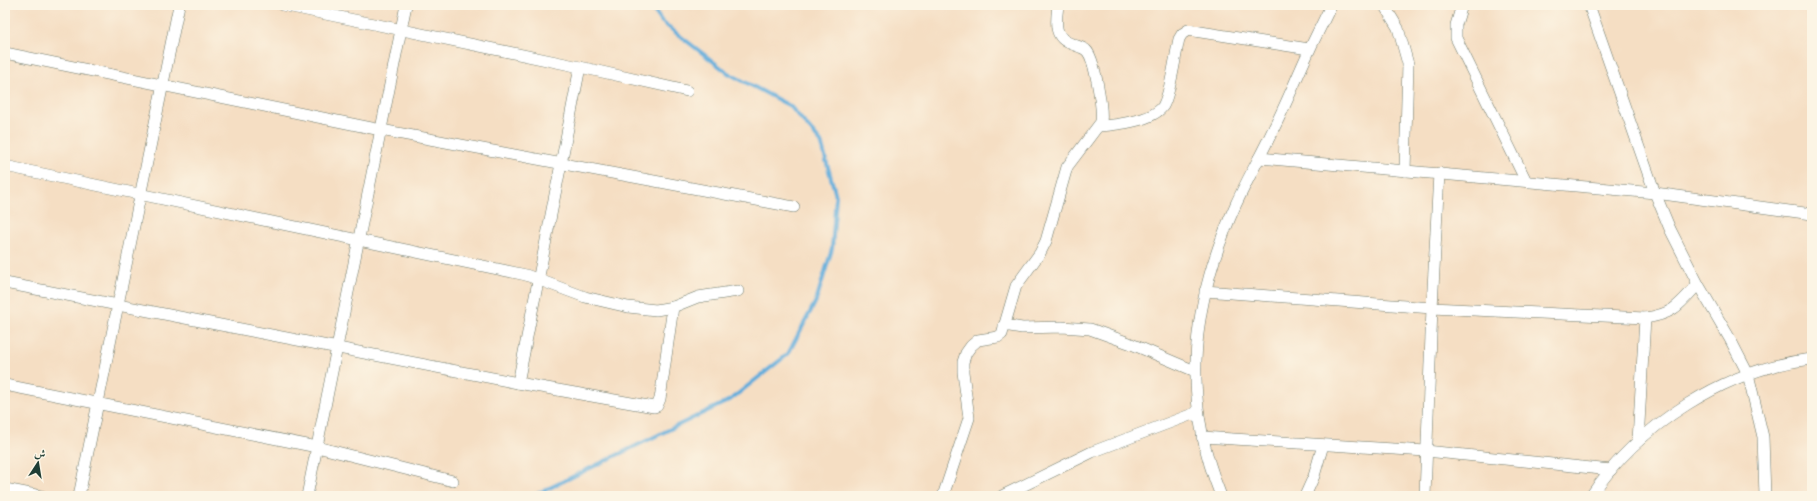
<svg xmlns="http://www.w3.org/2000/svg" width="1817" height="501" font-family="'Libre Caslon Text',Amiri,serif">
<rect width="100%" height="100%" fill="#fcf5e5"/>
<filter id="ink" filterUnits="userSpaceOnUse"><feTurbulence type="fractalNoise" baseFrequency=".025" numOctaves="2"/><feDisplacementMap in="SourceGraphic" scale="8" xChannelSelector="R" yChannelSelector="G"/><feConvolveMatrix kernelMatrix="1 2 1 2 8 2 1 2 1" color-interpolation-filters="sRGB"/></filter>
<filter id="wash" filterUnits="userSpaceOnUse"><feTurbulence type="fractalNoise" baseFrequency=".012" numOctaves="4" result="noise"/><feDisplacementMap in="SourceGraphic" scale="16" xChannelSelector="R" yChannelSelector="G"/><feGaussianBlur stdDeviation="0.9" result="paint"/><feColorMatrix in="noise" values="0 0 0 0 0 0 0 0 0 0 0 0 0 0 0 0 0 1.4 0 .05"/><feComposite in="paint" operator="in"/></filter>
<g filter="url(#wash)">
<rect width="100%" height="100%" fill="#f5dec3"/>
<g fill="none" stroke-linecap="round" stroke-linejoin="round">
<path stroke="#63addb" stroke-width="4" d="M533,496L730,400L788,354L816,301L832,249L836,196L821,142L790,106L728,73L662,22L650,5"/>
</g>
</g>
<g filter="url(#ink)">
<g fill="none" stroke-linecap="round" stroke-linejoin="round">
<defs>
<g id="minor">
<path d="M282,5L580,67L687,91"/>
<path d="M1384,5L1398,28L1408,64L1405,171"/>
<path d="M1462,5L1456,25V38L1526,181"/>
<path d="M1589,5L1655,193L1670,229L1698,284L1730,339L1748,374L1763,437L1765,496"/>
<path d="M5,53L381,130L794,207"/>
<path d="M1099,126C1116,125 1153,121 1163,106C1171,92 1175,56 1179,39L1182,34L1188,30L1309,49"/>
<path d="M1259,158L1655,193L1812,214"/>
<path d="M5,166L526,275L585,297L628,307L656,310L673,307L698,297L738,291"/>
<path d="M5,283L518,383L654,407L657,406L660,399L673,307"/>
<path d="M1205,291L1432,308L1645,318C1674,314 1679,305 1698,284"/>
<path d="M1004,325L1022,328L1062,327L1090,329L1129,343L1195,371"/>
<path d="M518,383L580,67"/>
<path d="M5,385L317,447L453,481"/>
<path d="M1202,437L1426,451L1611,470"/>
<path d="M1638,441L1645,318"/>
<path d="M5,489L41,496"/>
<path d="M79,496L179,5"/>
<path d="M307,496L406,5"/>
<path d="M943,496L969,418L963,372V362L966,353L971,346L978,340L998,337L1002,334L1016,286L1040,253L1046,241L1067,167L1101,122C1103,110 1095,58 1086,50C1082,47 1076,46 1072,44C1053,38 1056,22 1058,5"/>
<path d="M1002,496L1092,452L1198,412"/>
<path d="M1221,496C1180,395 1192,301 1236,204C1247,180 1260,157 1271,134C1285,107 1296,79 1309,51C1316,35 1324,21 1331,5"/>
<path d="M1305,496L1314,476L1323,445"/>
<path d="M1425,496L1432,308L1439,173"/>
<path d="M1591,496C1638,425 1727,368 1812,359"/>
</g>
</defs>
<use href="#minor" stroke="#6a7566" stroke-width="12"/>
<use href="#minor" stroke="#fff" stroke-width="11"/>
</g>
</g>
<rect width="1817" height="501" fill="none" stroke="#fcf5e5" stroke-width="20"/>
<g transform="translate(38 463) rotate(12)" stroke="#fcf5e5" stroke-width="3" paint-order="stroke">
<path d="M0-3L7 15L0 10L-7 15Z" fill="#1f3d34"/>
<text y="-6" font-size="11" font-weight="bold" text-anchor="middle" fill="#1f3d34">ش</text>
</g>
</svg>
